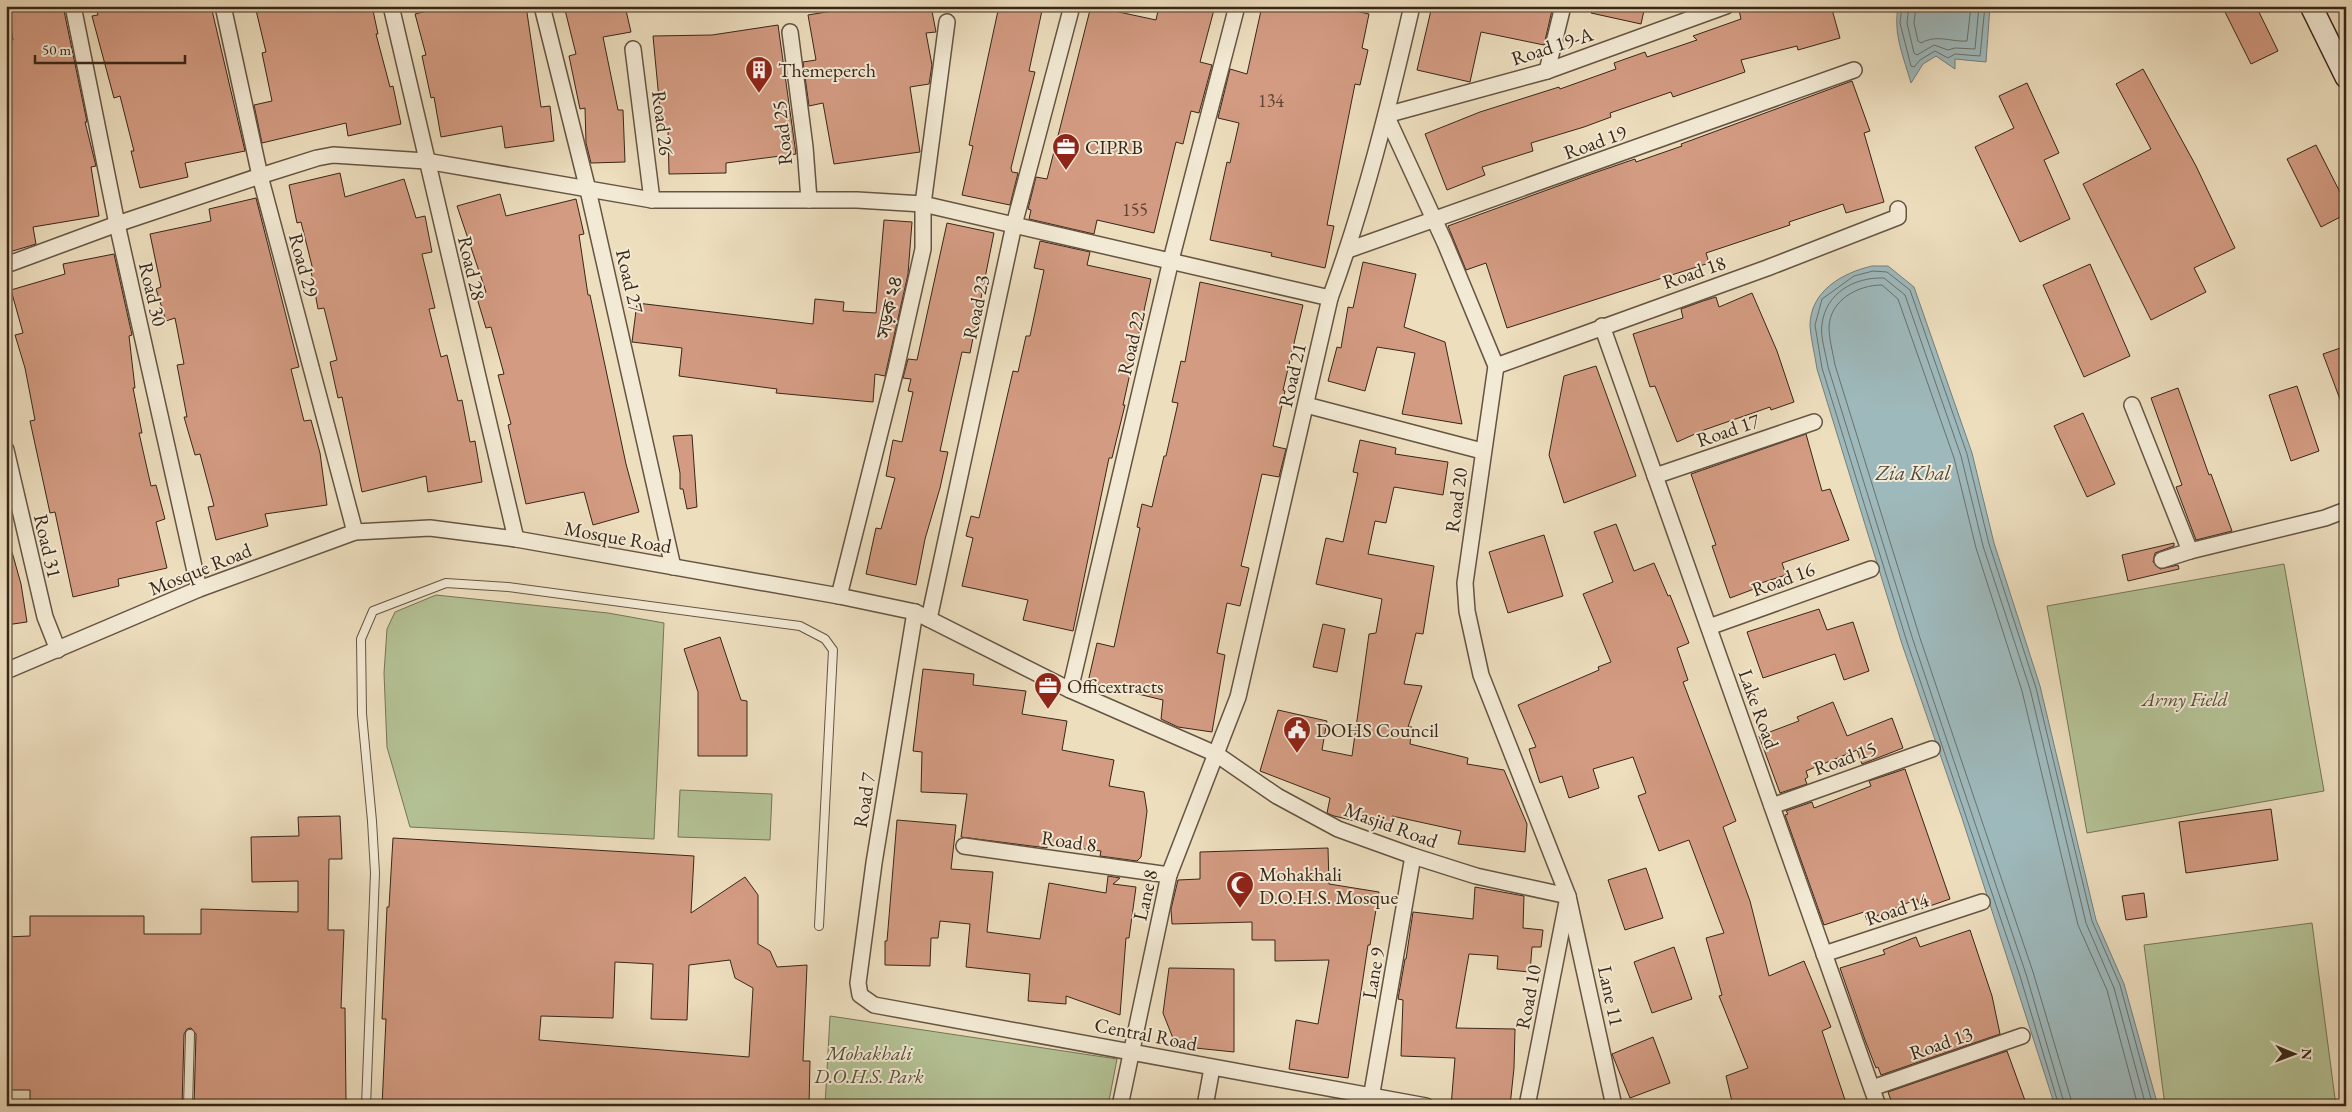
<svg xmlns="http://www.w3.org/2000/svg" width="2352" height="1112" font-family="'EB Garamond','Noto Serif Bengali',serif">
<rect width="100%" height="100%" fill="#eddebe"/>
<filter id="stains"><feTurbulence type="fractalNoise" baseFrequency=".004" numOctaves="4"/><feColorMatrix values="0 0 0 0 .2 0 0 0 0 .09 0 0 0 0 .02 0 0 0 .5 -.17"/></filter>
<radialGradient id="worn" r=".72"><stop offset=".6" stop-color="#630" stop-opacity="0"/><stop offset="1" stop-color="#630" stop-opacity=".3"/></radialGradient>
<g fill="#b4c295" stroke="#767456">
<path d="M2284,564L2324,791L2087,833L2047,606Z"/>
<path d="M436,595L608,613L664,623L654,839L410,827L387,747L384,673L387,629L395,612Z"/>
<path d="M680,790L772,794L770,840L678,837Z"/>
<path d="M2312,923L2336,1106H2165L2144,945Z"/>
<path d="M830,1016L1117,1059L1108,1106H825Z"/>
</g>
<g fill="#9eb9bc" stroke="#757e7a">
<path d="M1895,6H1990L1986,62L1955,59V69L1936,56L1923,64L1911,83C1904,58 1893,34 1898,8Z"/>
<path d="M1872,266H1888L1914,287L1972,453L1994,543L2040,686L2096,920L2124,984L2158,1106H2055L1962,818L1902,644L1817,369C1815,355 1811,340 1810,326C1810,291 1842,273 1872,266Z"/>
</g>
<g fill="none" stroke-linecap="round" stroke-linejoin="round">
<g stroke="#6b706a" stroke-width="1">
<path d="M1902,6L1900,23L1911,66L1914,67L1920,60L1935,51L1948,58L1955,54L1980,56L1985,6"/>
<path d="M1909,6L1907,23L1914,53L1917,55L1934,45L1948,50L1955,48L1975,49L1979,6"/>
<path d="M1916,6L1914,23L1918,41L1921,43C1937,34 1950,42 1967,41L1971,6"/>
<path d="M2059,1106L2020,976L1907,642L1822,368L1815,325L1822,299L1854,276L1873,271L1887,272L1910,290L1967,454L1989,544L2036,688L2092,921L2120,985L2153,1106"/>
<path d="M2065,1106L2026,974L1913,640L1828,367C1826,354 1820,337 1822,324C1826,293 1854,277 1884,278L1905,295L1961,456L1983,546L2030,689L2086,923L2114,988L2146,1106"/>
<path d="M2073,1106L2033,972L1920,638L1835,365C1833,353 1829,339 1829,327C1830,300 1858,285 1882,285L1898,299L1954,458L1976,548L2022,691L2078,925L2107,990L2138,1106"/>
</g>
</g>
<g fill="#d39b82" stroke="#382618" fill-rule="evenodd">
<path d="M7,6H63L87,122H85L96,166L91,167L99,216L33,227L36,244L6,253V41L13,40Z"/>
<path d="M96,6H211L245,151L185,163L188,177L140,188L131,151H134L120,96L114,98L92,16L98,15Z"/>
<path d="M255,6H372L378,34H376L390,87L393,86L401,124L348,136L346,123L262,143L254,105L272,101L262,53L266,52Z"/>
<path d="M446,6H526L541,107L550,106L554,141L505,148L502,126L441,137L434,97L431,98L422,56L426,55L415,14Z"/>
<path d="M564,6H625L631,32L603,37L618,110H623L625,162L591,163L586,143L585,108L580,109L569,56L576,54Z"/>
<path d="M863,6H931L936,32L926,33L932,65L929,84L910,87L920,152L834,164L823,103L809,106L803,62L816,60L808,15Z"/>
<path d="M999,6H1043L1029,71L1035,72L1011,168L1012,172L1018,173L1010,205L962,195L973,146L969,145Z"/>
<path d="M1091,6L1156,20L1159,6H1215L1200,62L1212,65L1199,113L1191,111L1183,144L1176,142L1154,233L1097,220L1094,234L1029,219L1031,210L1028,209L1036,177L1047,179Z"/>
<path d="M1262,6H1334L1369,14L1362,48L1368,50L1360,85L1355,84L1327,225L1334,226L1325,268L1271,256L1272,253L1210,240L1227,162L1230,163L1239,123L1218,118L1230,69L1247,74Z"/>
<path d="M1432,6H1553L1544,45L1481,32L1470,82L1417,70Z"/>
<path d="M1592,6H1645L1641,24L1591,13Z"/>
<path d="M1755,6H1831L1840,38L1798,50L1797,46L1741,60L1745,72L1673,97L1671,92L1610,113L1611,117L1584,127L1531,143L1533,151L1482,167L1485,175L1447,190L1425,134L1480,112L1559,87L1560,89L1616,69L1614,63L1645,52L1647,57L1697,40L1693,36L1741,19L1739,10Z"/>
<path d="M2222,6H2256L2278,51L2251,64Z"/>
<path d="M778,25L796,154L726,163V173L669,174L668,130L662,131L653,36L712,35Z"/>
<path d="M2143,69L2196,166L2235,248L2194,268L2206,292L2151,320L2083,184L2151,149L2116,84Z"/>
<path d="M1852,81L1870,131L1864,133L1884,202L1846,213L1843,204L1789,222L1790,225L1706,253L1709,263L1507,328L1486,263L1466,270L1448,226L1591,174L1635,159L1636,162L1682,146L1681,144Z"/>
<path d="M2027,83L2059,153L2044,160L2070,219L2020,242L1975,147L2014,128L1999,96Z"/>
<path d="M2316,145L2346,204V214L2321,227L2287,159Z"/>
<path d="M340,173L345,197L404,179L416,218L425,216L432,252L422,254L435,308L429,309L441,357L447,355L458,401L462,400L470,442L475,441L482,482L428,492L426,476L362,492L342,397L338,398L330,362L337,360L324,308L318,309L311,271L313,270L301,222L297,223L289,185Z"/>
<path d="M500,194L506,216L576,199L584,234L579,235L588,295H590L626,464L639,512L593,525L584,492L526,504L508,425L511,424L498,375L504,374L491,327L486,328L476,295L486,292L457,206Z"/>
<path d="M256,198L299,367L291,369L304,421L311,420L320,453L327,505L265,514L268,526L216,540L208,507L214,506L200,454L195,455L184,417H187L177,365L184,364L175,318L166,321L156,289L161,287L150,234L211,221L209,209Z"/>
<path d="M884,220L912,222L908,274L885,376L875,374L873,402L776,393L777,389L679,376L682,348L632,342L637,303L813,324L815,299L844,302L843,311L876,313Z"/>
<path d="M947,223L994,233L970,353L962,352L951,401L940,451L948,452L940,488L925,539L916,585L866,574L876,528L881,529L895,478L886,476L893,440L902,442L913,392L908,391L911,379L903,378L908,359L917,360Z"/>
<path d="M1040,241L1090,252L1087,265L1151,279L1123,405H1125L1112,458H1109L1073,631L1023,620L1028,600L962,586L973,538L966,536L971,516L979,518L1013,371L1018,372L1026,336H1030L1044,270L1034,268Z"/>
<path d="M114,254L132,335L129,336L135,388H133L142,433H139L151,486L156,485L165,519L156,522L167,568L118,579L119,586L73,597L55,512L50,513L30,421L35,420L25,368L15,335L23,333L11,290L65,274L63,264Z"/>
<path d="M1363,262L1416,274L1404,327L1445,342L1462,424L1402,414L1415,353L1377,347L1365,391L1328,381L1337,347L1341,348L1348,307L1353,308Z"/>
<path d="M2090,264L2130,356L2084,377L2043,285Z"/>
<path d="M1200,282L1303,305L1283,390L1285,391L1273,446L1286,449L1279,477L1262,474L1241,566L1249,568L1240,606L1227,603L1217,653L1225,655L1212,732L1178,727L1161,719L1163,700L1088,682L1097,643L1114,647L1140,528L1137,527L1142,504L1152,507L1164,456H1166L1178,403L1172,402L1181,361L1185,362Z"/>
<path d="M1752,293L1777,351L1794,402L1771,410L1770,407L1704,430L1677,442L1655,386L1650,387L1633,334L1683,318L1681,309L1703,301L1716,297L1719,307Z"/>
<path d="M2346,346V410H2344L2323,354Z"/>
<path d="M1596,366L1636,476L1564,503L1549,455L1564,376Z"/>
<path d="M2297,386L2319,451L2291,461L2269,395Z"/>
<path d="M2178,388L2209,475L2211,474L2232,531L2196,540L2176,487L2182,485L2151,398Z"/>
<path d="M2083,413L2115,484L2087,497L2054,426Z"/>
<path d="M1806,434L1822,491L1830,489L1849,540L1782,563L1786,575L1761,583L1762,586L1730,598L1712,546L1716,545L1691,474Z"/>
<path d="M692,435L697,507L687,509L683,489H680V473L673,436Z"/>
<path d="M1360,440L1396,448L1395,454L1448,462L1443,495L1394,487L1386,523L1375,521L1368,554L1434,566L1423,634L1416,633L1404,684L1422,686L1408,727H1412L1410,744L1468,758L1467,764L1504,770L1527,824L1525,852L1458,844L1461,831L1392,816L1389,829L1334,816L1327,813L1330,798L1260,771L1278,710L1327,721L1322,750L1352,756L1369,634L1376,633L1382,599L1316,584L1326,538L1343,542L1358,473L1353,472Z"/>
<path d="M1616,524L1634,571L1654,563L1668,596L1670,595L1689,643L1677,648L1688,680L1683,682L1736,821L1723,827L1750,901L1769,976L1804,961L1831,1027L1822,1031L1847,1106H1733L1726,1076L1748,1068L1719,996L1722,995L1706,938L1724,933L1689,840L1659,851L1638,796L1646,793L1633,757L1593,769L1599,788L1569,798L1562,776L1540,783L1529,749L1536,747L1518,705L1599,670L1598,667L1611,662L1583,594L1613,582L1594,532Z"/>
<path d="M1544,535L1563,596L1508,613L1489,552Z"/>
<path d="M2174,543V546L2155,553L2153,562L2160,569L2178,565L2179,569L2128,581L2122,555Z"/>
<path d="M6,552H12L21,584L27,622L6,625Z"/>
<path d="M1819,609L1827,630L1853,622L1869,671L1844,680L1835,654L1763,678L1747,632Z"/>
<path d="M1323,624L1345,629L1337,672L1313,667Z"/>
<path d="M720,637L741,700L747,701V756H698V692L684,649Z"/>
<path d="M923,669L974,674L973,685L1026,691L1022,714L1067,721L1062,750L1114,760L1109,786L1144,792L1147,811L1141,857L1137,861L1100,856L1101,851L1047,844V848L961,837L967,794L921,792L922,752L913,751Z"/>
<path d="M1833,702L1847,736L1892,718L1903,748L1862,764L1857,750L1806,771L1808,777L1805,779L1807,784L1780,793L1759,736L1799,721L1797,717Z"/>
<path d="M1905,769L1950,899L1921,909L1917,899L1867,920L1864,912L1824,925L1785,815L1788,814L1786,811L1812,802L1814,808L1871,786L1869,781Z"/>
<path d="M2271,809L2278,860L2186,873L2179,822Z"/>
<path d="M340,816L342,859H329L328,930H344L341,1008H345L346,1102H326V1106H194L196,1034L191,1028L187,1029L184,1034L182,1106H30V1090H6V937L30,936V916H144V934H201V909L298,912V881L252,882L251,837L299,836L298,817Z"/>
<path d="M897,820L956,825L951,869L993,872L987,932L1040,939L1049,883L1106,893L1108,876L1120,878L1113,884L1136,887L1129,938H1126L1120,1015L1066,996V1004L1028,1001L1030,974L966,967L970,924L940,921L938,938H931L930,966L885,965V941H887Z"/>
<path d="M393,838L694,856L691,913L745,877L758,895V944L770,951L777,967L807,965L803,1061H810L809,1106H382L386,1019H382L387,907H389ZM730,960L735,978L753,988L749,1057L539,1040L541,1016L613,1018L615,962L653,964L651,1019L687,1020L689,965Z"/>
<path d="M1328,848L1329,884L1379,892L1370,945H1368L1348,1078L1289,1069L1296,1020L1318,1024L1329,960L1275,961V940H1252V922L1172,924L1171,909L1178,880L1200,879V852Z"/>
<path d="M1646,868L1663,918L1625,930L1608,880Z"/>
<path d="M1475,887L1524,896L1523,928L1543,930L1541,947H1532L1530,972L1497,969L1498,956L1469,954L1456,1028L1515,1029L1514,1068L1510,1106H1451L1455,1058L1401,1056L1403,1000L1398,999L1405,959H1406L1413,912L1473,919Z"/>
<path d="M2144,893L2147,917L2126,920L2122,896Z"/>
<path d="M1970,930L1992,996L2000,1034L1881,1075L1878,1067L1876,1068L1865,1040L1840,968L1885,954L1883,950L1916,937L1920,947Z"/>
<path d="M1674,947L1692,999L1652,1013L1634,962Z"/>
<path d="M1169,968L1234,969V1052L1176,1046L1163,1013Z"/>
<path d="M1653,1037L1670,1083L1630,1098L1612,1054Z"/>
<path d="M2007,1051L2027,1106H1893L1888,1092Z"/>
</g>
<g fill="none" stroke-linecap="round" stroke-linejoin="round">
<defs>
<g id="lane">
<path d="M188,1106L190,1034"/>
<path d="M366,1106L375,873L372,821L362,714L361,639L373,611L446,583L508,587L800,626L825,639L833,650L819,926"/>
</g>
<g id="street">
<path d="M73,6L117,224L199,589"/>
<path d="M223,6L260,176L355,532"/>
<path d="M391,6L516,539"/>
<path d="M542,6L588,190L673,567"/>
<path d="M790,32L805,147L809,200"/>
<path d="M633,49L652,200"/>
<path d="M1547,71L1563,6"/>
<path d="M1348,250L1854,70"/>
<path d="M6,265L117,224L260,176L317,158L333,155L426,161L652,200H857L923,204L1330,298"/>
<path d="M1602,326L1878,1106"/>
<path d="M1496,366L1767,268L1898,217V209"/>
<path d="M1306,405L1482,451"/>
<path d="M2132,405L2190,551L2325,518L2346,510"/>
<path d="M6,450L45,617L58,650"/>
<path d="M1655,476L1814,422"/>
<path d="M2162,560L2190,551"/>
<path d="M839,596L896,369L923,249V204L947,22"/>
<path d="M915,612L874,863L858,983L860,995L874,1005L1426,1106"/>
<path d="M929,619L1014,225L1072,6"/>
<path d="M1709,627L1871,569"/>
<path d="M6,671L199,589L355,532L430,528L516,539L839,596L915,612L1070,690L1216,754L1277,796L1338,829L1413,856L1476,876L1568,896"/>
<path d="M1070,690L1171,260L1237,6"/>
<path d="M1772,806L1932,749"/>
<path d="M964,846L1169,875"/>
<path d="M1824,954L1982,902"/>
<path d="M1872,1088L2022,1036"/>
<path d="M1370,1104L1413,856"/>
<path d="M1120,1106L1169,875L1238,697L1330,298C1365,203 1389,105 1412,6"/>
<path d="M1205,1106L1212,1068"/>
<path d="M1527,1106L1567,902"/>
<path d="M1614,1106L1568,896L1481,675L1467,611L1465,583L1496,366L1445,243L1386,115L1547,71L1726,6"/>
</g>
<path id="secondary" d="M2311,6L2346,77"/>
</defs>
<use href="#lane" stroke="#655442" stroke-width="10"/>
<use href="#street" stroke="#655442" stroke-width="18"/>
<use href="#secondary" stroke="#382618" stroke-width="24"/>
<use href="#lane" stroke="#f3ead5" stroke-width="8"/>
<use href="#street" stroke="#f3ead5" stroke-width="15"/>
<use href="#secondary" stroke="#f3ead5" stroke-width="21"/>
</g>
<defs>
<symbol id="building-pin" viewBox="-11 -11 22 30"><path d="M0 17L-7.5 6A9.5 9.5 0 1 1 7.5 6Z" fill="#8f2418" stroke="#f3ead5"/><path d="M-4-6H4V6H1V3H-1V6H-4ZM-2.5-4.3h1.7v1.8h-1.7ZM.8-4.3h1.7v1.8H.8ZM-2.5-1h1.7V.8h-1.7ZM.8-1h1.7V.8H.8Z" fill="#fff"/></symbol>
<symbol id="office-pin" viewBox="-11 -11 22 30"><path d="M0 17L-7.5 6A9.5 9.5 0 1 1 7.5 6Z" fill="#8f2418" stroke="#f3ead5"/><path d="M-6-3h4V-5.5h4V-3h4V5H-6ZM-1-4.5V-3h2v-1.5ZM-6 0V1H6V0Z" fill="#fff"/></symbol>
<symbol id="civic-pin" viewBox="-11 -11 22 30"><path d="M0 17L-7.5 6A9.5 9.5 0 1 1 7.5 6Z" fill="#8f2418" stroke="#f3ead5"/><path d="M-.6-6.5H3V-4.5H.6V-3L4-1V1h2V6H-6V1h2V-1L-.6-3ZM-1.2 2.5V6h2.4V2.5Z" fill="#fff"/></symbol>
<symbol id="mosque-pin" viewBox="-11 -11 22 30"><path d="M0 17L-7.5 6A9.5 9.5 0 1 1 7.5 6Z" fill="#8f2418" stroke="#f3ead5"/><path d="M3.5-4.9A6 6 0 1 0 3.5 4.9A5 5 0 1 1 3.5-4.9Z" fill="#fff"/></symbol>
</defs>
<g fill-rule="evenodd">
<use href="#building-pin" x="743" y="54" width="32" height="43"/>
<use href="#office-pin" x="1050" y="131" width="32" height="43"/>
<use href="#office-pin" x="1032" y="670" width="32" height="43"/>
<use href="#civic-pin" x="1281" y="714" width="32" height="43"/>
<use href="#mosque-pin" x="1224" y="869" width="32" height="43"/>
</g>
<g text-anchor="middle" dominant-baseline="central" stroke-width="4" stroke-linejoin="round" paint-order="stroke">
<g font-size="18" fill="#5f4332">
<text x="1271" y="100">134</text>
<text x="1135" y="209">155</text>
</g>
<g font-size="20" fill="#382618" stroke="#f3ead5">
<text transform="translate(1552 46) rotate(-18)">Road 19-A</text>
<text transform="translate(663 123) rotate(83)">Road 26</text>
<text transform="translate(782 133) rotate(-96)">Road 25</text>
<text transform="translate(1595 142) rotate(-20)">Road 19</text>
<text transform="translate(304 265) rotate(75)">Road 29</text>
<text transform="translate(472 268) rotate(77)">Road 28</text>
<text transform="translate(1694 272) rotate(-19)">Road 18</text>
<text transform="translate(630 281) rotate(77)">Road 27</text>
<text transform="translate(153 294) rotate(77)">Road 30</text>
<text transform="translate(889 307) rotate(-78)">সড়ক ২৪</text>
<text transform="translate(976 307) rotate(-78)">Road 23</text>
<text transform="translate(1131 343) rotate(-77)">Road 22</text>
<text transform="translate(1292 375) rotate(-77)">Road 21</text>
<text transform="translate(1728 430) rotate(-19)">Road 17</text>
<text transform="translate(1456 500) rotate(-82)">Road 20</text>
<text transform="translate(618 537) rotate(10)">Mosque Road</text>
<text transform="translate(48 546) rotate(77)">Road 31</text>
<text transform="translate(200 569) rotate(-22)">Mosque Road</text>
<text transform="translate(1783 579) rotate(-20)">Road 16</text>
<text transform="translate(1759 709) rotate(70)">Lake Road</text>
<text transform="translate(1845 758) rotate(-20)">Road 15</text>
<text transform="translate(864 800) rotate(-81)">Road 7</text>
<text transform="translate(1391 825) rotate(20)">Masjid Road</text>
<text transform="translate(1069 841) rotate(8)">Road 8</text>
<text transform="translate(1145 895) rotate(-77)">Lane 8</text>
<text transform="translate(1897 909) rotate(-18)">Road 14</text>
<text transform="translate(1373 973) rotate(-80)">Lane 9</text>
<text transform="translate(1611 996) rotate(78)">Lane 11</text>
<text transform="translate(1528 997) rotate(-79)">Road 10</text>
<text transform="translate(1146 1034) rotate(11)">Central Road</text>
<text transform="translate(1941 1043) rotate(-19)">Road 13</text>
</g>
<g font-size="20" fill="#382618" stroke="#f3ead5" text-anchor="start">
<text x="778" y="70">Themeperch</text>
<text x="1085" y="147">CIPRB</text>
<text x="1067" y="686">Officextracts</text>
<text x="1316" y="730">DOHS Council</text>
<text x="1259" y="874">Mohakhali<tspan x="1259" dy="23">D.O.H.S. Mosque</tspan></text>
</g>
<g font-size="20" font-style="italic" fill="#574d37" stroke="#f3ead5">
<text x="2185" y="699">Army Field</text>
<text x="869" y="1053">Mohakhali<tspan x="869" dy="23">D.O.H.S. Park</tspan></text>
</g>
<g font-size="21" font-style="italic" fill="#524b41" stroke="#f3ead5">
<text x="1913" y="472">Zia Khal</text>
</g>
</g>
<rect width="2352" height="1112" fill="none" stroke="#eddebe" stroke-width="25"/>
<rect x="8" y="8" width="2337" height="1097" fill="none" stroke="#382618" stroke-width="2.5"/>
<rect x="12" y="12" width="2327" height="1087" fill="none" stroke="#382618"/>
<g transform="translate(2294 1054) rotate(91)" stroke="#f3ead5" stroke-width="4" paint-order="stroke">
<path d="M0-4L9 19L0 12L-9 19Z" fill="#382618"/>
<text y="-8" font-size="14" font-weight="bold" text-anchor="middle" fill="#382618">N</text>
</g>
<path d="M35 55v8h150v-8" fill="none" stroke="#382618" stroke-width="2.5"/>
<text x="42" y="55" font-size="15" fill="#382618" stroke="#f3ead5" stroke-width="4" paint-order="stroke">50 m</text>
<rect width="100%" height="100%" filter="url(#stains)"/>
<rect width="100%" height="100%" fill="url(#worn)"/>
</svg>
